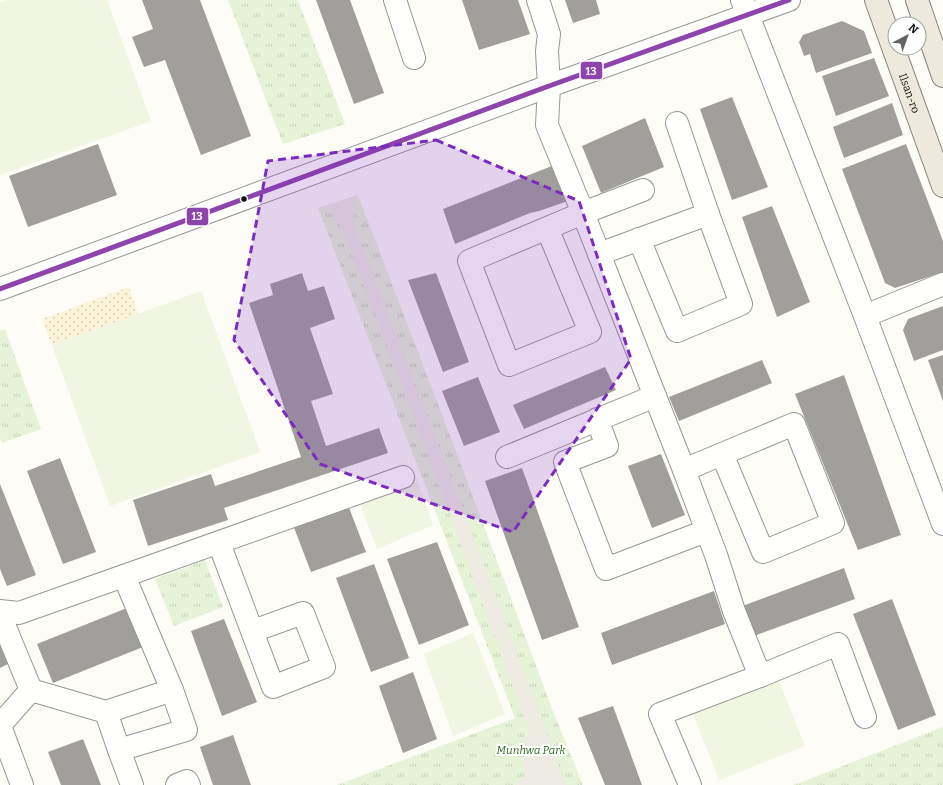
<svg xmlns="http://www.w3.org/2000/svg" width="943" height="785" font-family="Bitter,serif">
<defs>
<pattern id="sand-dots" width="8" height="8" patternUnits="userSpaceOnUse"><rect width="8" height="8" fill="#fcf4d9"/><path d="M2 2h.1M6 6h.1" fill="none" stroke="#d7d0b9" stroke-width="1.8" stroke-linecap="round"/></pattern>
<pattern id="park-tufts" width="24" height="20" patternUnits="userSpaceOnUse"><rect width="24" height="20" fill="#e7f3d7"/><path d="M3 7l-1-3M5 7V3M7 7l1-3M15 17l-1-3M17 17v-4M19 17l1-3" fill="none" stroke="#c5cfb8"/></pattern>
</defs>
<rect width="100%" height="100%" fill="#fdfcf7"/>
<path fill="url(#sand-dots)" d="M129,287L138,314L52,345L42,319Z"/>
<g fill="url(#park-tufts)">
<path d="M228,0H298L345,124L283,144Z"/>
<path d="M358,195L465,475L551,706L583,785H337L515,718L318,208Z"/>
<path d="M5,329L41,429L2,443L0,438V331Z"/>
<path d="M205,560L223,607L174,626L155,579Z"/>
<path d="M943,727V785H793L807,780Z"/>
</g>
<g fill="#f0f6e1">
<path d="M7,0H107L151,121L0,175V3Z"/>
<path d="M201,291L260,452L110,506L52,345Z"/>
<path d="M416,477L433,525L377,549L358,499Z"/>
<path d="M473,633L505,714L453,736L424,654Z"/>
<path d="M779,681L805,746L719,780L693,714Z"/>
</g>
<path fill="#edebe2" d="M353,197L354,226L467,519L566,785H514L522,780L525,773L523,765L526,739L530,732L437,479L343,230L326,206Z"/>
<g fill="#a19f9c">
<path d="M142,0H200L251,136L201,155L165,60L144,67L132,37L153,29Z"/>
<path d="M316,0H350L384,93L354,104Z"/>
<path d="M462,0H518L530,34L479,50Z"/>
<path d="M565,0H596L600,14L573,23Z"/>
<path d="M842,21L864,31L872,53L816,73L810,54L804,56L799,42L803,35Z"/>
<path d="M874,58L889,96L836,116L822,76Z"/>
<path d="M732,97L768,187L732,200L700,109Z"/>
<path d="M892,103L903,135L844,158L833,127Z"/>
<path d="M645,118L664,167L601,193L582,146Z"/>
<path d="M98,144L117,195L28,227L9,176Z"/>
<path d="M906,144L943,241V272L895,288L885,283L842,169Z"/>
<path d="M557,164L571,200L539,211L530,213L455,244L443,209Z"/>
<path d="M772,206L810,302L777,317L742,217Z"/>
<path d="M302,273L308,291L324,286L335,319L310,328L333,394L311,401L326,446L379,428L388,453L224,508L228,520L148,546L133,500L211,474L215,486L301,457L249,303L273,295L270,284Z"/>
<path d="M436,273L469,362L443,372L408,280Z"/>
<path d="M943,306V350L914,361L903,330L908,319Z"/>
<path d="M943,355V401L928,360Z"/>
<path d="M762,360L772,383L679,421L669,397Z"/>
<path d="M605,367L616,390L524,429L513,405Z"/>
<path d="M844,375L901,535L858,550L795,394Z"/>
<path d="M478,377L500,432L464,446L442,391Z"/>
<path d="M661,454L685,515L652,528L628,466Z"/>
<path d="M60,458L96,552L63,564L27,471Z"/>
<path d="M522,468L579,627L542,640L485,481Z"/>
<path d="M0,484L36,575L7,586L0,569Z"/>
<path d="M348,505L366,552L311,572L293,525Z"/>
<path d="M437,542L469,625L419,645L387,559Z"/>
<path d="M374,564L409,658L371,672L336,578Z"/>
<path d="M844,568L855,599L751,637L737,608Z"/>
<path d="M714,591L725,624L612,665L601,633Z"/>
<path d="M892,599L936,715L898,730L853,614Z"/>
<path d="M127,608L143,647L53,683L37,644Z"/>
<path d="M224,619L257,702L222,716L191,631Z"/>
<path d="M0,639L10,663L0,668Z"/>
<path d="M413,672L437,739L403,753L379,686Z"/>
<path d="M613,706L642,785H605L578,718Z"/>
<path d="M233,735L251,785H213L200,747Z"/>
<path d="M83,739L101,785H61L48,752Z"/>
</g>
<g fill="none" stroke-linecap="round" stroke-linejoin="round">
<defs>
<g id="minor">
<path d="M395,0L414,58"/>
<path d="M538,0L549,34L547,51L549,86L547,125L583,213L684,470L716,555L734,611L760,676L838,644L865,717"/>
<path d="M742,0L865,316L943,524"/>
<path d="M547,228L590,332L509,365L469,261L583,213L643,190"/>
<path d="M639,239L677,331L741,304L708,214L677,123"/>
<path d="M599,254L708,214"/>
<path d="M0,289L549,86L789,0"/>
<path d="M865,316L943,284"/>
<path d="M597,419L607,446L565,462L606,569L706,531"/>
<path d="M507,457L655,396"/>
<path d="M684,470L794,424L833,523L763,552L722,454"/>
<path d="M219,543L273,687L324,667L303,613L253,631"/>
<path d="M0,611L19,613L403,477"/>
<path d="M0,615L31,690L106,712L172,690L124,576"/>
<path d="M106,712L119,750L186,730L172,690"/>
<path d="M0,725L31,690"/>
<path d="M0,726L22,785"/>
<path d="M119,750L132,785"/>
<path d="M177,785L187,781L189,785"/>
<path d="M690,785L660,714L760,676"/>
</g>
<g id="major">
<path id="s1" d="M876,0L943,186"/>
<path d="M917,0L943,76"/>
</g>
</defs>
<use href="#minor" stroke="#979795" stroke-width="24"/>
<use href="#major" stroke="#858482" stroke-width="24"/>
<use href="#minor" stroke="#fffffe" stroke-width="22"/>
<use href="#major" stroke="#ede9dc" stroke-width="22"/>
<defs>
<path id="bus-1" d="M0,289L549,86L789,0"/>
</defs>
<use href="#bus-1" stroke="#fff" stroke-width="8"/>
<use href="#bus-1" stroke="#8e44ad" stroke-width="5"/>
</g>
<path fill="#7b2cbf" fill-opacity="0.2" stroke="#7b2cbf" stroke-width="3" stroke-dasharray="8 5" stroke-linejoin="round" d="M436,140L579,201L631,359L513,532L320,464L234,340L268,161Z"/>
<circle fill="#111" stroke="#fff" stroke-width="1.5" cx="244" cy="199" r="3.5"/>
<g text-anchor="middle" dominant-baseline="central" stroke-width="4" stroke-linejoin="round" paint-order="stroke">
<g font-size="11" fill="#111" stroke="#fff">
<text stroke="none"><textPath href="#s1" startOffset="99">Ilsan-ro</textPath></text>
</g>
<g font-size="11" font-style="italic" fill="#2f6b1f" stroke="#fff">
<text x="531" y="750">Munhwa Park</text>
</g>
</g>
<g stroke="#fff" stroke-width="1.5">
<rect x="580" y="61" width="23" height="19" rx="4" fill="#8e44ad"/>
<rect x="186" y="207" width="23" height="19" rx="4" fill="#8e44ad"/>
</g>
<g font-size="11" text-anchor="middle" font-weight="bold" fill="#fff">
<text x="591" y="75">13</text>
<text x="197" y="220">13</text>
</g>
<g transform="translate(907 36) rotate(41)"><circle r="19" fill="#ffffff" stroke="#a0a0a0"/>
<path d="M0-3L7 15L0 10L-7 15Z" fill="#646362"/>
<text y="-6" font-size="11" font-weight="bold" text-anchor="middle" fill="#111111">N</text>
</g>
</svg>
